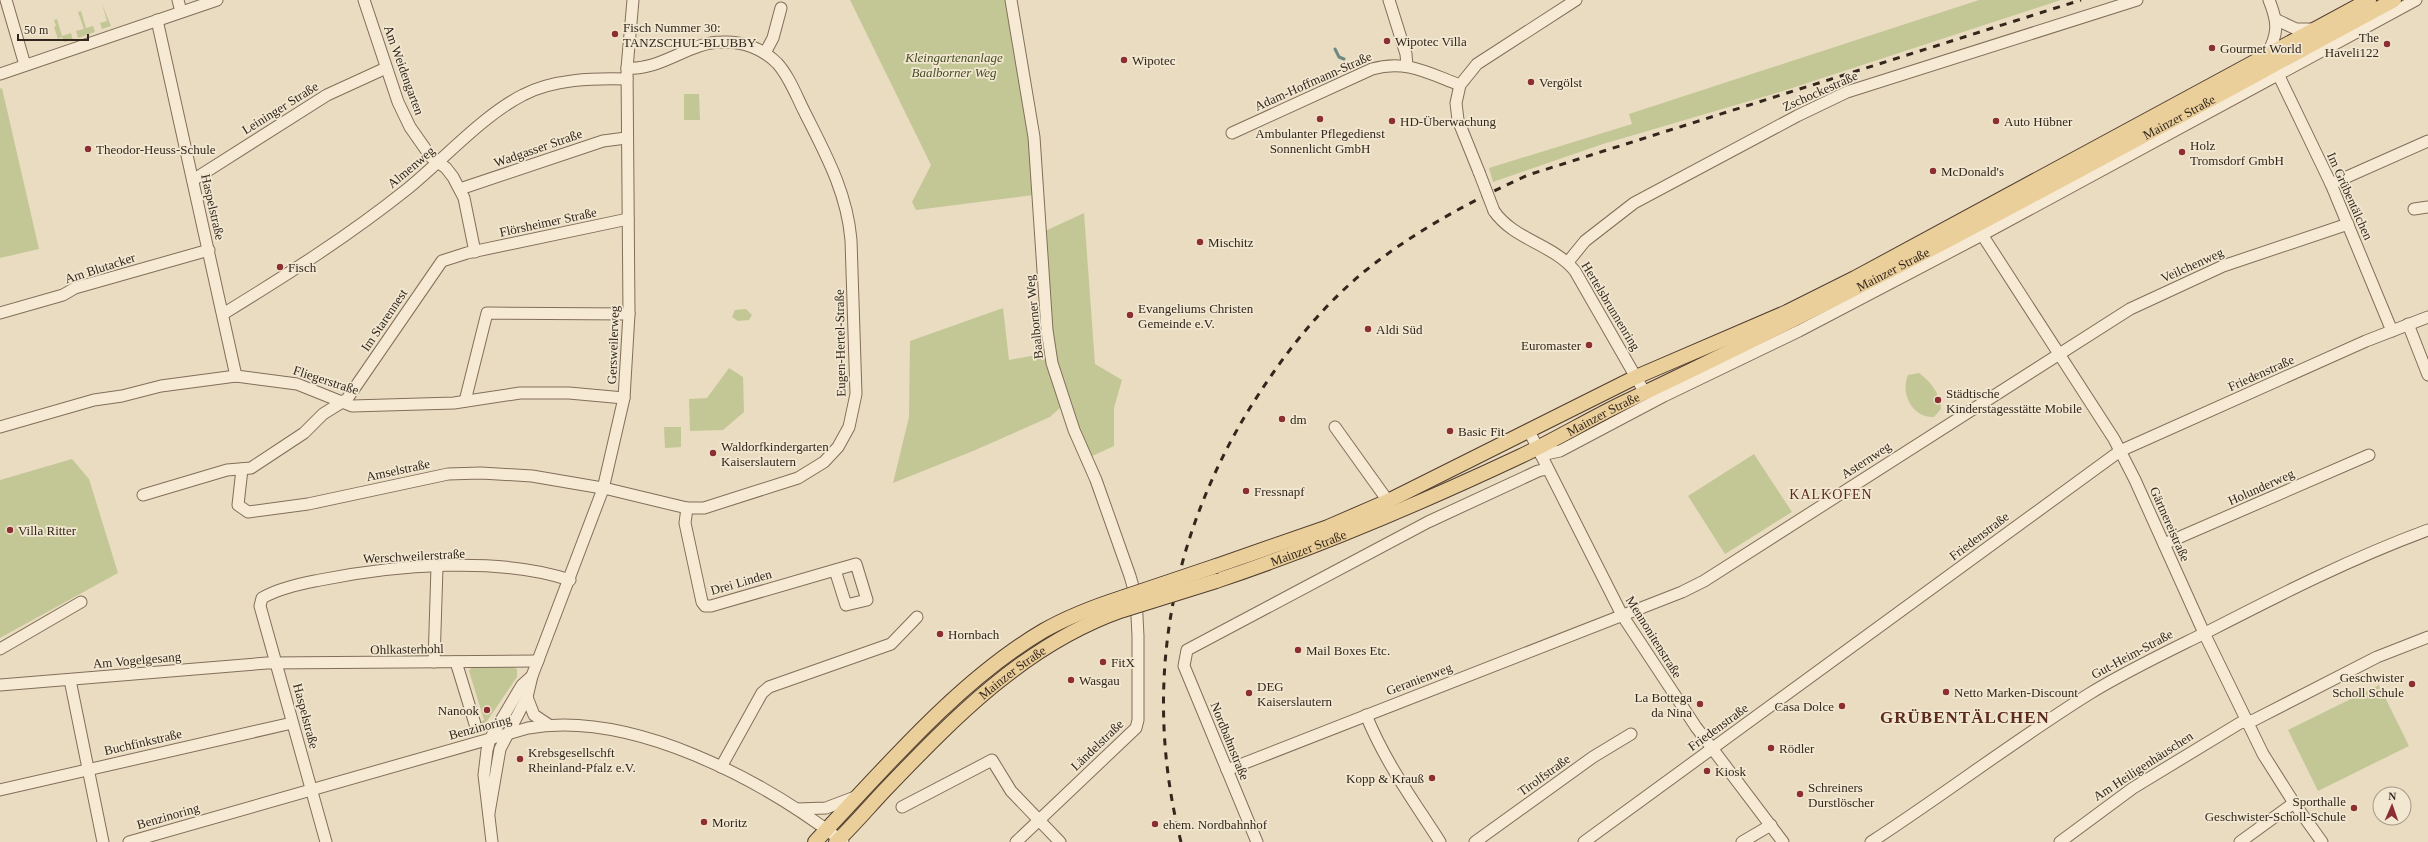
<svg xmlns="http://www.w3.org/2000/svg" width="2428" height="842" font-family="'Times New Roman',serif">
<rect width="100%" height="100%" fill="#eadcc1"/>
<g fill="#c3c796">
<path d="M850,0H1008L1030,137L1034,195L916,210L912,202L931,165Z"/>
<path d="M1979,0H2061L1783,91L1603,144L1493,182L1489,168L1632,124L1629,114Z"/>
<path d="M102,4L111,26L102,29L100,23L107,21Z"/>
<path d="M81,11L86,28L93,26L95,32L78,38L76,31L84,29L78,12Z"/>
<path d="M57,19L62,36L71,33L73,40L64,42L62,37L58,39L54,27L56,26L54,20Z"/>
<path d="M2,88L39,249L0,258V89Z"/>
<path d="M684,94H699L700,120H684Z"/>
<path d="M1084,213L1095,364L1122,380L1114,408V446L1092,456L1072,410L1052,346L1043,232Z"/>
<path d="M1003,308L1009,360L1047,353L1063,405L1050,417L973,451L893,483L909,417L910,341Z"/>
<path d="M746,309L752,315L749,320L738,321L732,317L735,310Z"/>
<path d="M729,368L743,377L744,412L723,430L690,431L689,399L707,398Z"/>
<path d="M1919,373C1931,382 1940,393 1941,409L1934,417C1912,418 1900,393 1908,375Z"/>
<path d="M664,427H681V447L665,448Z"/>
<path d="M1754,454L1792,512L1725,554L1688,496Z"/>
<path d="M72,459L89,479L118,573L0,638V480Z"/>
<path d="M513,667L517,669V677L481,730L480,722L484,720L469,671L471,668Z"/>
<path d="M2379,685L2409,746L2318,791L2288,730Z"/>
</g>
<g fill="none" stroke-linecap="round" stroke-linejoin="round">
<path stroke="#6c8a81" stroke-width="3" d="M1335,49L1339,57L1344,59"/>
<defs>
<g id="minor">
<path d="M6,0L25,65"/>
<path d="M178,0L181,12"/>
<path d="M364,0L398,102L410,127L431,157L446,168L453,177L464,198L475,252"/>
<path d="M1011,0L1034,137L1047,330L1052,363L1074,430L1096,480L1130,576L1136,597L1138,636V720L1136,728L1016,842"/>
<path d="M1389,0L1406,54L1407,66"/>
<path d="M157,20L236,376"/>
<path d="M2277,20L2296,29H2313"/>
<path d="M765,53L773,38L781,8"/>
<path d="M2266,56C2279,34 2278,22 2269,0"/>
<path d="M0,74L217,0"/>
<path d="M2278,74L2331,184L2392,331"/>
<path d="M1232,133L1372,69C1405,59 1428,73 1460,85"/>
<path d="M1479,172L1458,120L1456,103L1460,85L1477,64L1576,0"/>
<path d="M193,180L327,95L386,68"/>
<path d="M2331,184L2428,141"/>
<path d="M460,189L603,141L626,138"/>
<path d="M2414,209L2428,207"/>
<path d="M1494,211C1514,240 1553,244 1575,271L1645,393"/>
<path d="M1979,230L2114,439L2135,480L2204,633L2263,754L2294,803L2322,842"/>
<path d="M1568,262L1585,241L1634,203L1797,116L1847,92L2137,0"/>
<path d="M0,313L63,295L75,288L209,250"/>
<path d="M223,314C288,274 347,237 406,190C442,161 483,115 523,95C553,79 594,78 627,79"/>
<path d="M2408,324L2428,375"/>
<path d="M465,401L487,313L629,314"/>
<path d="M0,427L94,400L122,396L161,386L236,376L297,384L352,406L454,403L520,393H569L624,398"/>
<path d="M1335,427L1388,501"/>
<path d="M1529,431L1622,615L1696,727L1783,842"/>
<path d="M1541,455L1560,451L1664,396L1799,331L1982,235L2416,0"/>
<path d="M242,469L238,505L248,512L308,504L448,474L481,473L532,476L608,489L687,508H704L798,478L824,462L838,447L849,427L856,394L851,240C847,192 825,153 804,111C796,95 789,76 777,63C763,49 743,41 722,42C689,42 661,71 627,68"/>
<path d="M143,495L227,470L251,468L304,433L323,414L347,399L442,261L467,253L628,219"/>
<path d="M687,508L685,523L702,602L705,606H711L835,570L856,564L867,600L846,605L835,570"/>
<path d="M2164,544L2369,455"/>
<path d="M0,649L81,602"/>
<path d="M434,662L437,567"/>
<path d="M456,662L475,724"/>
<path d="M70,680L103,842"/>
<path d="M0,685L267,663L538,661"/>
<path d="M527,697L534,715L549,725"/>
<path d="M1366,715C1386,764 1412,798 1440,842"/>
<path d="M721,767L762,693L769,687L891,644L917,617"/>
<path d="M1227,770L1682,592L1704,581L2130,309L2223,266L2348,224"/>
<path d="M0,790L292,723"/>
<path d="M902,807L992,760L1011,791L1060,842"/>
<path d="M797,809L826,808L855,797"/>
<path d="M489,813L500,749L527,697L532,676L603,489L624,398L629,314L627,68L633,0"/>
<path d="M129,842L528,728C632,710 763,780 843,842"/>
<path d="M326,842L260,606L262,598C279,588 301,584 320,580C394,565 498,556 570,580"/>
<path d="M492,842L484,775L487,750L490,739L522,685L532,676"/>
<path d="M1257,842L1184,666L1187,650L1428,522L1538,471L1547,469"/>
<path d="M1475,842L1593,757L1631,734"/>
<path d="M1584,842L2120,451L2366,341L2428,317"/>
<path d="M1742,842L1771,825"/>
<path d="M1871,842C1945,794 2015,740 2089,694C2128,670 2169,651 2209,631C2281,594 2352,558 2428,530"/>
<path d="M2060,842L2133,788L2240,723L2254,720L2377,657L2428,637"/>
<path d="M2240,842L2294,803"/>
</g>
<g id="major">
<path d="M1216,566L1328,527L1388,501L1636,377L1787,312L1855,278L2369,0"/>
<path id="s1" d="M1216,581C1321,546 1421,503 1521,456C1557,439 1591,418 1627,401C1888,278 2140,137 2394,0"/>
<path d="M815,842C883,770 958,681 1043,631C1069,616 1096,606 1124,597"/>
<path id="s2" d="M836,842C853,826 868,808 884,791C954,718 1025,644 1123,610"/>
</g>
</defs>
<use href="#minor" stroke="#826e5a" stroke-width="13"/>
<use href="#major" stroke="#503d2e" stroke-width="16"/>
<use href="#minor" stroke="#f6ead4" stroke-width="11"/>
<use href="#major" stroke="#ebcf9b" stroke-width="14"/>
<path stroke="#33271d" stroke-width="3" stroke-dasharray="7 7" stroke-linecap="butt" d="M1181,842C1142,688 1169,537 1253,403C1284,354 1320,308 1365,271C1415,231 1469,202 1528,175L2081,0"/>
<defs>
<path id="minor-bridge" d="M1479,172L1494,211"/>
<g id="major-bridge">
<path d="M1124,597L1216,566"/>
<path d="M1123,610L1216,581"/>
</g>
</defs>
<use href="#minor-bridge" stroke="#826e5a" stroke-width="13" stroke-linecap="butt"/>
<use href="#major-bridge" stroke="#503d2e" stroke-width="16" stroke-linecap="butt"/>
<use href="#minor-bridge" stroke="#f6ead4" stroke-width="11"/>
<use href="#major-bridge" stroke="#ebcf9b" stroke-width="14"/>
</g>
<g fill="#8c2f33" stroke="#f2e7d0" stroke-width="1.5">
<circle cx="615" cy="34" r="4"/>
<circle cx="1387" cy="41" r="4"/>
<circle cx="2387" cy="44" r="4"/>
<circle cx="2212" cy="48" r="4"/>
<circle cx="1124" cy="60" r="4"/>
<circle cx="1531" cy="82" r="4"/>
<circle cx="1320" cy="119" r="4"/>
<circle cx="1392" cy="121" r="4"/>
<circle cx="1996" cy="121" r="4"/>
<circle cx="88" cy="149" r="4"/>
<circle cx="2182" cy="152" r="4"/>
<circle cx="1933" cy="171" r="4"/>
<circle cx="1200" cy="242" r="4"/>
<circle cx="280" cy="267" r="4"/>
<circle cx="1130" cy="315" r="4"/>
<circle cx="1368" cy="329" r="4"/>
<circle cx="1589" cy="345" r="4"/>
<circle cx="1938" cy="400" r="4"/>
<circle cx="1282" cy="419" r="4"/>
<circle cx="1450" cy="431" r="4"/>
<circle cx="713" cy="453" r="4"/>
<circle cx="1246" cy="491" r="4"/>
<circle cx="10" cy="530" r="4"/>
<circle cx="940" cy="634" r="4"/>
<circle cx="1298" cy="650" r="4"/>
<circle cx="1103" cy="662" r="4"/>
<circle cx="1071" cy="680" r="4"/>
<circle cx="2412" cy="684" r="4"/>
<circle cx="1946" cy="692" r="4"/>
<circle cx="1249" cy="693" r="4"/>
<circle cx="1700" cy="704" r="4"/>
<circle cx="1842" cy="706" r="4"/>
<circle cx="487" cy="710" r="4"/>
<circle cx="1771" cy="748" r="4"/>
<circle cx="520" cy="759" r="4"/>
<circle cx="1707" cy="771" r="4"/>
<circle cx="1432" cy="778" r="4"/>
<circle cx="1800" cy="794" r="4"/>
<circle cx="2354" cy="808" r="4"/>
<circle cx="704" cy="822" r="4"/>
<circle cx="1155" cy="824" r="4"/>
</g>
<g text-anchor="middle" dominant-baseline="central" stroke-width="3.5" stroke-linejoin="round" paint-order="stroke">
<g font-size="13" fill="#33271d" stroke="#f2e7d0" text-anchor="start">
<text x="623" y="27">Fisch Nummer 30:<tspan x="623" dy="15">TANZSCHUL-BLUBBY</tspan></text>
<text x="2379" y="37" text-anchor="end">The<tspan x="2379" dy="15">Haveli122</tspan></text>
<text x="1395" y="41">Wipotec Villa</text>
<text x="2220" y="48">Gourmet World</text>
<text x="1132" y="60">Wipotec</text>
<text x="1539" y="82">Vergölst</text>
<text x="1400" y="121">HD-Überwachung</text>
<text x="2004" y="121">Auto Hübner</text>
<text x="1320" y="133" text-anchor="middle">Ambulanter Pflegedienst<tspan x="1320" dy="15">Sonnenlicht GmbH</tspan></text>
<text x="2190" y="145">Holz<tspan x="2190" dy="15">Tromsdorf GmbH</tspan></text>
<text x="96" y="149">Theodor-Heuss-Schule</text>
<text x="1941" y="171">McDonald's</text>
<text x="1208" y="242">Mischitz</text>
<text x="288" y="267">Fisch</text>
<text x="1138" y="308">Evangeliums Christen<tspan x="1138" dy="15">Gemeinde e.V.</tspan></text>
<text x="1376" y="329">Aldi Süd</text>
<text x="1581" y="345" text-anchor="end">Euromaster</text>
<text x="1946" y="393">Städtische<tspan x="1946" dy="15">Kinderstagesstätte Mobile</tspan></text>
<text x="1290" y="419">dm</text>
<text x="1458" y="431">Basic Fit</text>
<text x="721" y="446">Waldorfkindergarten<tspan x="721" dy="15">Kaiserslautern</tspan></text>
<text x="1254" y="491">Fressnapf</text>
<text x="18" y="530">Villa Ritter</text>
<text x="948" y="634">Hornbach</text>
<text x="1306" y="650">Mail Boxes Etc.</text>
<text x="1111" y="662">FitX</text>
<text x="2404" y="677" text-anchor="end">Geschwister<tspan x="2404" dy="15">Scholl Schule</tspan></text>
<text x="1079" y="680">Wasgau</text>
<text x="1257" y="686">DEG<tspan x="1257" dy="15">Kaiserslautern</tspan></text>
<text x="1954" y="692">Netto Marken-Discount</text>
<text x="1692" y="697" text-anchor="end">La Bottega<tspan x="1692" dy="15">da Nina</tspan></text>
<text x="1834" y="706" text-anchor="end">Casa Dolce</text>
<text x="479" y="710" text-anchor="end">Nanook</text>
<text x="1779" y="748">Rödler</text>
<text x="528" y="752">Krebsgesellschft<tspan x="528" dy="15">Rheinland-Pfalz e.V.</tspan></text>
<text x="1715" y="771">Kiosk</text>
<text x="1424" y="778" text-anchor="end">Kopp &amp; Krauß</text>
<text x="1808" y="787">Schreiners<tspan x="1808" dy="15">Durstlöscher</tspan></text>
<text x="2346" y="801" text-anchor="end">Sporthalle<tspan x="2346" dy="15">Geschwister-Scholl-Schule</tspan></text>
<text x="712" y="822">Moritz</text>
<text x="1163" y="824">ehem. Nordbahnhof</text>
</g>
<g font-size="13" font-style="italic" fill="#454e26" stroke="#f2e7d0">
<text x="954" y="57">Kleingartenanlage<tspan x="954" dy="15">Baalborner Weg</tspan></text>
</g>
<g font-size="13" fill="#33271d" stroke="#f2e7d0">
<text transform="translate(404 70) rotate(70)">Am Weidengarten</text>
<text transform="translate(1313 81) rotate(-24)">Adam-Hoffmann-Straße</text>
<text transform="translate(1820 91) rotate(-24)">Zschockestraße</text>
<text transform="translate(280 108) rotate(-32)">Leininger Straße</text>
<text stroke="none"><textPath href="#s1" startOffset="1070">Mainzer Straße</textPath></text>
<text transform="translate(538 148) rotate(-19)">Wadgasser Straße</text>
<text transform="translate(411 167) rotate(-40)">Almenweg</text>
<text transform="translate(2350 196) rotate(66)">Im Grübentälchen</text>
<text transform="translate(213 207) rotate(77)">Haspelstraße</text>
<text transform="translate(548 222) rotate(-12)">Flörsheimer Straße</text>
<text transform="translate(2192 265) rotate(-24)">Veilchenweg</text>
<text transform="translate(100 268) rotate(-18)">Am Blutacker</text>
<text stroke="none"><textPath href="#s1" startOffset="746">Mainzer Straße</textPath></text>
<text transform="translate(1611 306) rotate(59)">Hertelsbrunnenring</text>
<text transform="translate(1034 317) rotate(-96)">Baalborner Weg</text>
<text transform="translate(384 320) rotate(-56)">Im Starennest</text>
<text transform="translate(840 343) rotate(-91)">Eugen-Hertel-Straße</text>
<text transform="translate(613 345) rotate(-88)">Gersweilerweg</text>
<text transform="translate(2261 373) rotate(-24)">Friedenstraße</text>
<text transform="translate(326 380) rotate(18)">Fliegerstraße</text>
<text stroke="none"><textPath href="#s1" startOffset="422">Mainzer Straße</textPath></text>
<text transform="translate(1866 460) rotate(-33)">Asternweg</text>
<text transform="translate(398 470) rotate(-12)">Amselstraße</text>
<text transform="translate(2261 487) rotate(-24)">Holunderweg</text>
<text transform="translate(2170 524) rotate(66)">Gärtnereistraße</text>
<text transform="translate(1979 536) rotate(-37)">Friedenstraße</text>
<text stroke="none"><textPath href="#s1" startOffset="98">Mainzer Straße</textPath></text>
<text transform="translate(414 556) rotate(-3)">Werschweilerstraße</text>
<text transform="translate(741 582) rotate(-16)">Drei Linden</text>
<text transform="translate(1654 637) rotate(58)">Mennonitenstraße</text>
<text transform="translate(407 649) rotate(-1)">Ohlkasterhohl</text>
<text transform="translate(2132 654) rotate(-28)">Gut-Heim-Straße</text>
<text transform="translate(137 660) rotate(-5)">Am Vogelgesang</text>
<text stroke="none"><textPath href="#s2" startOffset="245">Mainzer Straße</textPath></text>
<text transform="translate(1419 679) rotate(-21)">Geranienweg</text>
<text transform="translate(306 716) rotate(75)">Haspelstraße</text>
<text transform="translate(480 727) rotate(-15)">Benzinoring</text>
<text transform="translate(1718 727) rotate(-36)">Friedenstraße</text>
<text transform="translate(1230 741) rotate(68)">Nordbahnstraße</text>
<text transform="translate(143 742) rotate(-13)">Buchfinkstraße</text>
<text transform="translate(1097 745) rotate(-44)">Ländelstraße</text>
<text transform="translate(2143 766) rotate(-33)">Am Heiligenhäuschen</text>
<text transform="translate(1544 775) rotate(-36)">Tirolfstraße</text>
<text transform="translate(168 816) rotate(-16)">Benzinoring</text>
</g>
<g font-size="14" letter-spacing="1" fill="#5c2b20" stroke="#f2e7d0">
<text x="1831" y="494">KALKOFEN</text>
</g>
<g font-size="17" font-weight="bold" letter-spacing="1" fill="#5c2b20" stroke="#f2e7d0">
<text x="1965" y="717">GRÜBENTÄLCHEN</text>
</g>
</g>
<g transform="translate(2392 806) rotate(2)"><circle r="19" fill="#f2e7d0" stroke="#a69a88"/>
<path d="M0-3L7 15L0 10L-7 15Z" fill="#8c2f33"/>
<text y="-6" font-size="11" font-weight="bold" text-anchor="middle" fill="#33271d">N</text>
</g>
<path d="M18 34v6h70v-6" fill="none" stroke="#33271d" stroke-width="2"/>
<text x="24" y="34" font-size="12" fill="#33271d" stroke="#f2e7d0" stroke-width="3" paint-order="stroke">50 m</text>
</svg>
